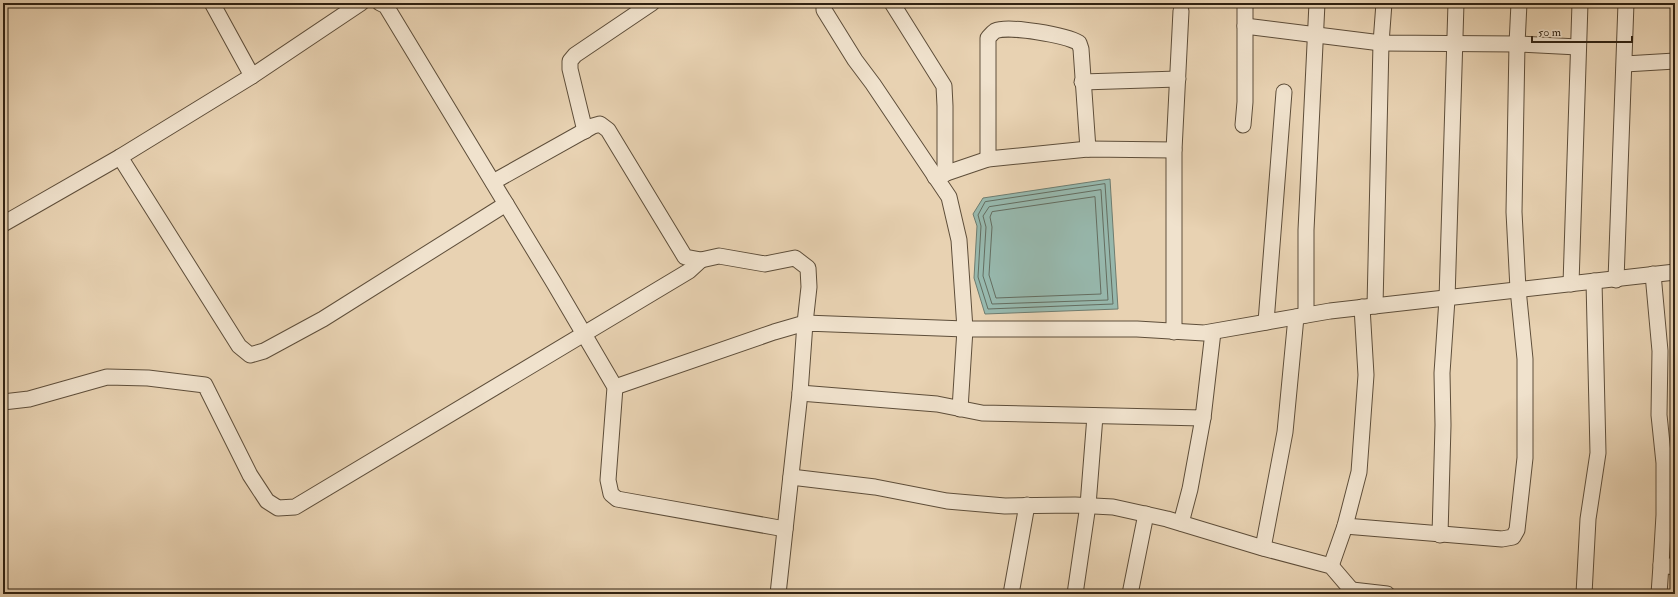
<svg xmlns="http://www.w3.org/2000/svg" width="1678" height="597" font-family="'IM FELL Double Pica',serif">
<rect width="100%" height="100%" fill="#e8d2b2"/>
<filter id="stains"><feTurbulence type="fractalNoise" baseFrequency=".005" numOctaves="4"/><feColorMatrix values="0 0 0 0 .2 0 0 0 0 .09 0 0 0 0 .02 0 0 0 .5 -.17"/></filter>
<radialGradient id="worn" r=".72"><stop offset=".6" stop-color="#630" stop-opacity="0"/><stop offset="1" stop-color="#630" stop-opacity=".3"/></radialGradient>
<path fill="#97b8ad" stroke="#6e7c6f" d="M1110,179L1118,309L985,314L974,278L977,226L973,214L983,198Z"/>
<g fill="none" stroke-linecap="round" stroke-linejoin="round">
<g stroke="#646d60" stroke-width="1">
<path d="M1105,184L1113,304L988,309L978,277L981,226L978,215L985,202Z"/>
<path d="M1101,190L1108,300L992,304L983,276L986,227L983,216L989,207Z"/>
<path d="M1095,197L1101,294L996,298L989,275L992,227L990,217L992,212Z"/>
</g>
<defs>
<g id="street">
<path d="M212,3L252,76L361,3"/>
<path d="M824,3V10L855,60L873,84L949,197L959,240L965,329L960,409"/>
<path d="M892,3L944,86L945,106V174"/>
<path d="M1245,26L1381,43L1517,44L1578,47"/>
<path d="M1625,64L1675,61"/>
<path d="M1082,82L1178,79"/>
<path d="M1243,125L1245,102V3"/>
<path d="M585,131L570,69V61L575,55L652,3"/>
<path d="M120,157L239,346L250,355L264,351L323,319L506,204L386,6L380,3"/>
<path d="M988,159V38C990,36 992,33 995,31C1008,25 1066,35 1079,43L1081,49L1088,149"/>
<path d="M935,177L988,159L1088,149L1174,150"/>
<path d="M493,182L593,126L600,124L608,130L685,257L701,260L719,256L765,264L795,258L808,268L809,287L805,323L774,332L615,387"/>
<path d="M506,204L554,283L615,387L608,480L611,494L617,499L785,529"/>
<path d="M3,224L120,157L252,76"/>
<path d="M1653,274L1660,351L1659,415L1664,463V515L1661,565L1675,567"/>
<path d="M1616,280L1626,3"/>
<path d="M1571,284L1580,3"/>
<path d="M1375,306L1381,43L1384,3"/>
<path d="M1306,315V230L1317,3"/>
<path d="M1266,322L1284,92"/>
<path d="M1174,332V150L1181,11"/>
<path d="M800,393L937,404L982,413L1203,418L1213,332"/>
<path d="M3,402L29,399L107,377L148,378L205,385L250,475L267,501L278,508L295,507L689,271L701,260"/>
<path d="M791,477L875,487L947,501L1005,506L1075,505L1113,507L1167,519L1263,548L1331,566L1355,594"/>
<path d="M1181,523L1190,489L1203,418"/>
<path d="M1345,526L1502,539L1513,537L1517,530L1525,458V359L1518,289L1514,212L1517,44L1519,3"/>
<path d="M1440,535L1443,425L1442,373L1447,299L1456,3"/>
<path d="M1263,548L1285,432L1296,317"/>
<path d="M1331,566L1345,526L1359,472L1366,375L1362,307"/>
<path d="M1352,590L1387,594"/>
<path d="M778,594L800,393L805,323L965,329H1137L1204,333L1330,311L1675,272"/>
<path d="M1011,594L1027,505"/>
<path d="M1075,594L1088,505L1095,416"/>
<path d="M1130,594L1146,514"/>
<path d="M1584,594L1588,519L1598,453L1594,281"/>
<path d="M1659,594L1661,565"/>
</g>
</defs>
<use href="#street" stroke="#5e4e3a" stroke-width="17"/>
<use href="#street" stroke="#f0e2cd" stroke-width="15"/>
</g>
<rect width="1678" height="597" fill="none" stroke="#e8d2b2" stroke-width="16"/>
<rect x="4" y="4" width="1670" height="589" fill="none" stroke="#302212" stroke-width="2"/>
<rect x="8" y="8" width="1662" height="581" fill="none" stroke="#302212"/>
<path d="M1532 36v6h100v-6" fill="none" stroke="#302212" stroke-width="2"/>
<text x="1538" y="36" font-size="12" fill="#302212" stroke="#f0e2cd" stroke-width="3" paint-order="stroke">50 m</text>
<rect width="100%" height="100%" filter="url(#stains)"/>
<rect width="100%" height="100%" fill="url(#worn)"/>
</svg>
